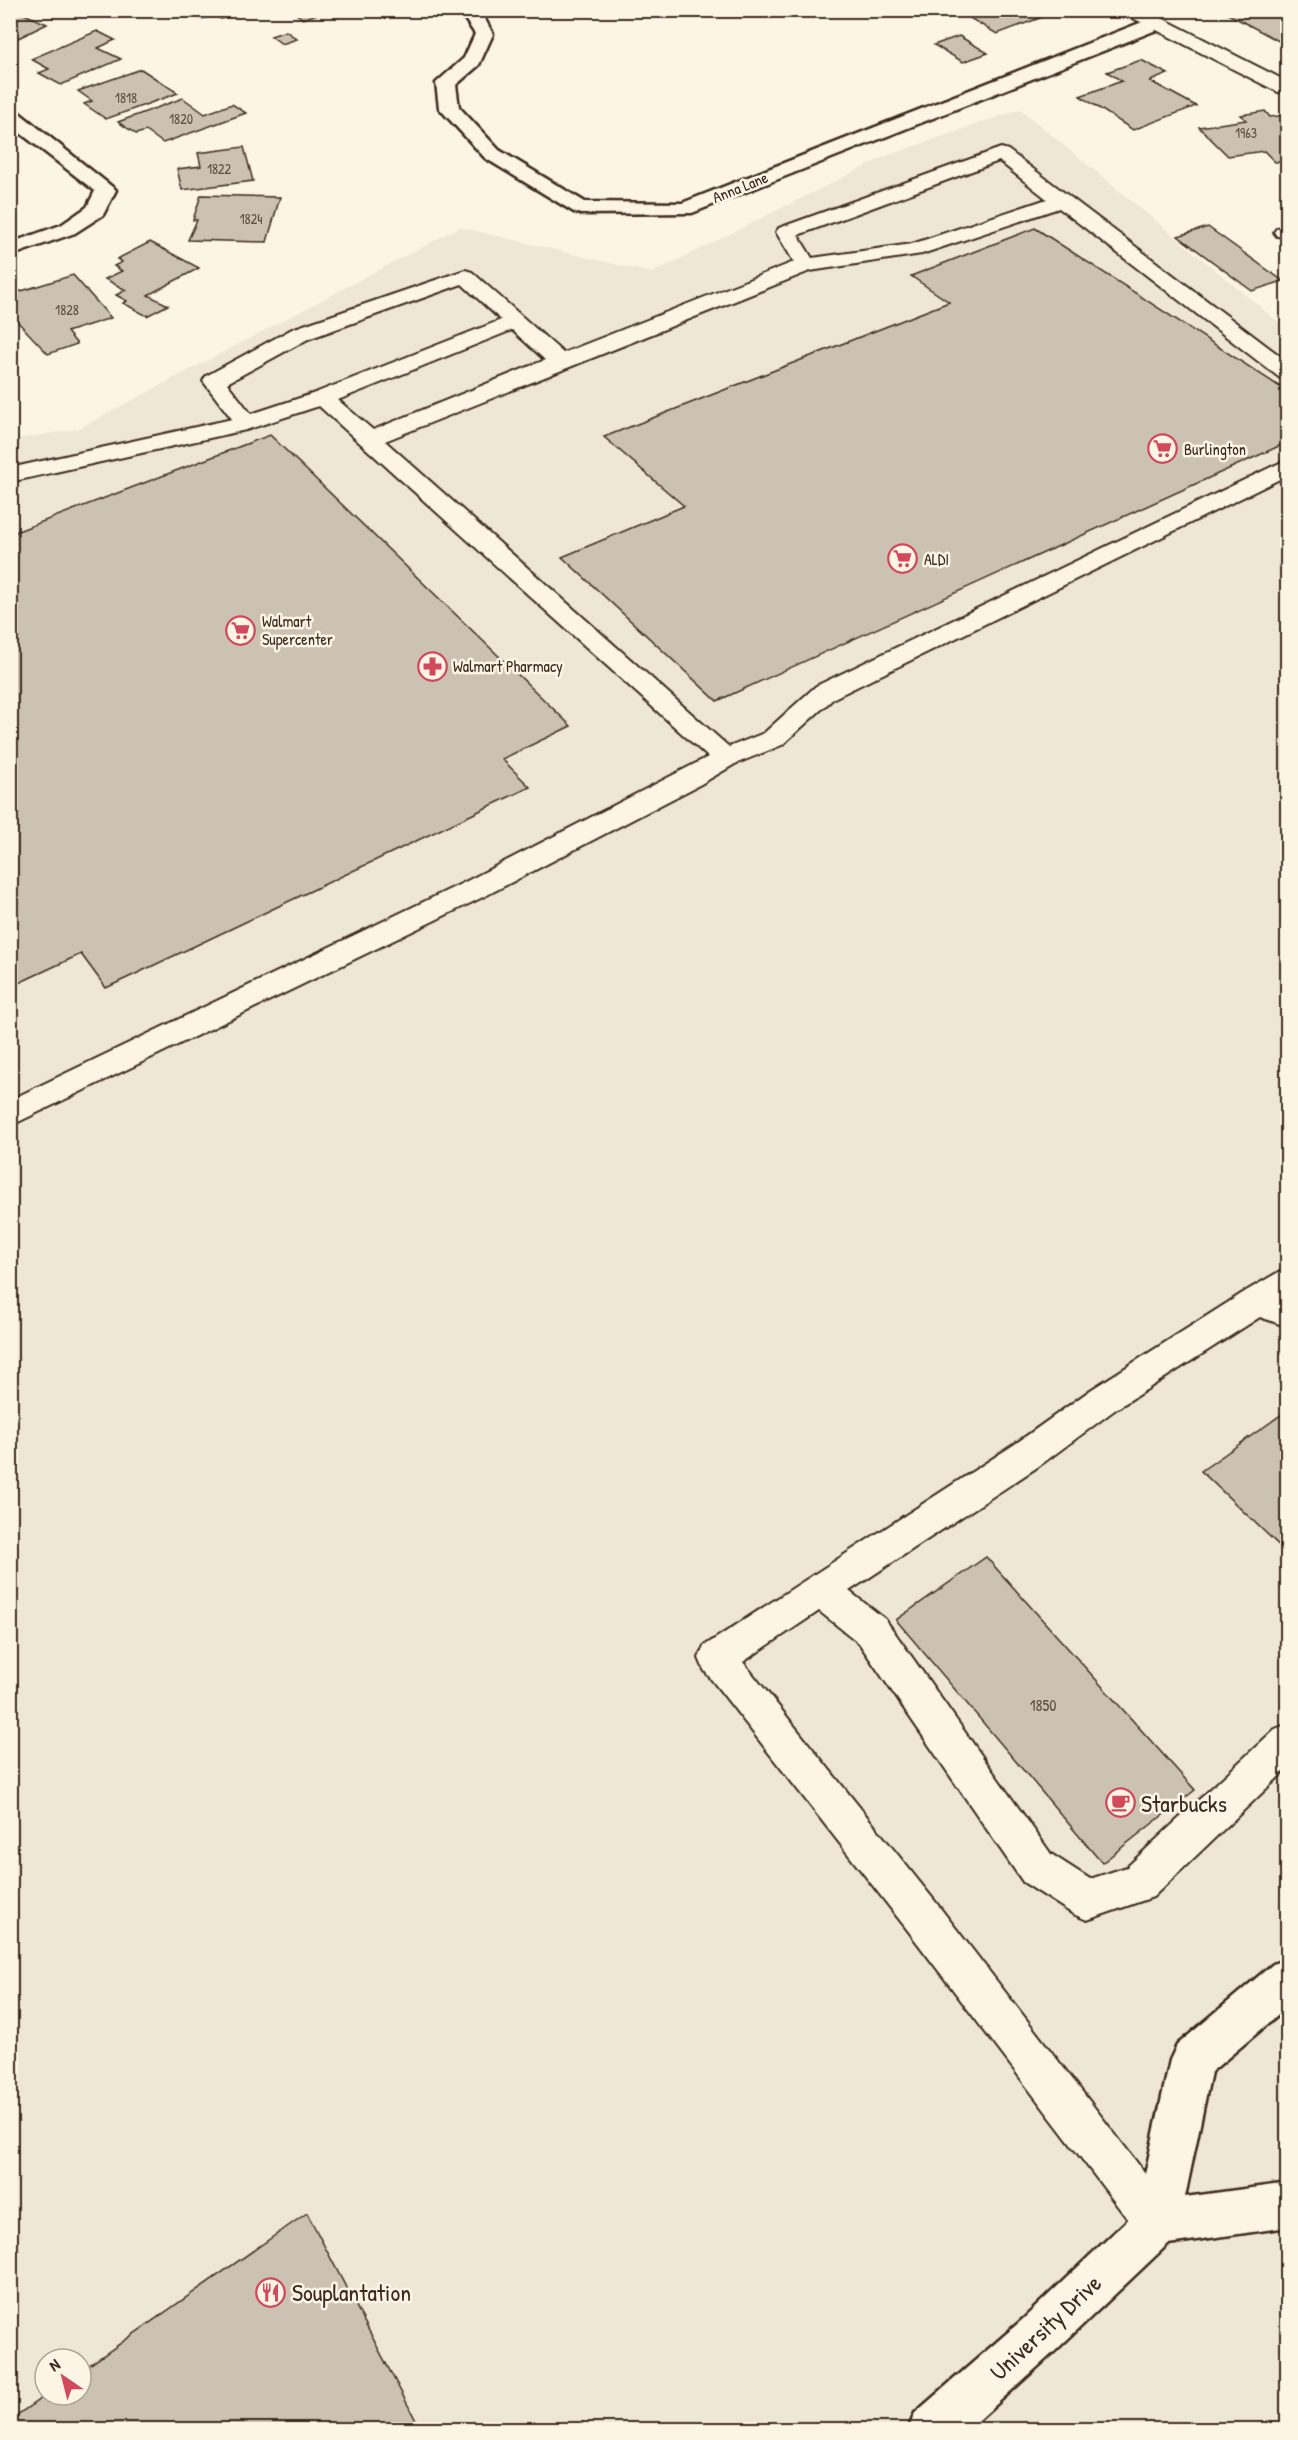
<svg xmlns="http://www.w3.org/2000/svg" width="1298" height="2440" font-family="'Patrick Hand',sans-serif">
<rect width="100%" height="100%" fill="#fcf5e5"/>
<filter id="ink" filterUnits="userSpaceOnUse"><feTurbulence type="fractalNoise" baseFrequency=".0167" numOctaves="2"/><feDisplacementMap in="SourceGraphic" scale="12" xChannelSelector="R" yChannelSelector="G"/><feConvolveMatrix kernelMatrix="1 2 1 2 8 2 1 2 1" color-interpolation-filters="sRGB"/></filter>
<g filter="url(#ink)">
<path fill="#eee6d6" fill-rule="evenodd" d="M1020,109L1287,329V2429L11,2430V440L78,429L460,227L652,273L884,157ZM45,2359H81V2395H45Z"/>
<g fill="#ccc2b3" stroke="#3b2a1e" stroke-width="1.5">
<path d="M10,10H15L47,24L12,41Z"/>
<path d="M185,10H229L236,14L221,19L215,16L200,19Z"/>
<path d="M291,10H329L303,19Z"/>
<path d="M956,10H1034L1045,16L997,34Z"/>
<path d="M1236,10H1270L1279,15L1288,12V46L1228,14Z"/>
<path d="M97,31L115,40L98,48L121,59L61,85L39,73L49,69L31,59Z"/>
<path d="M286,31L297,39L282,44L271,36Z"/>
<path d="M959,36L988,53L963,62L934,45Z"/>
<path d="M1141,60L1168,74L1150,81L1196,106L1133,130L1080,96L1122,81L1107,72Z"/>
<path d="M141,69L178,93L106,119L84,104L92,101L78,91Z"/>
<path d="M183,98L205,114L232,104L246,113L163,143L146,131L136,134L118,122Z"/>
<path d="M1265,111L1270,117L1288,115V161L1275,162L1264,151L1228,156L1199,127L1246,120L1241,115Z"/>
<path d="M244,147L253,181L182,190L177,169L201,166L198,153Z"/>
<path d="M201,195L280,197L267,242L188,240L197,220H193Z"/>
<path d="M1208,227L1283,281L1252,291L1178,236Z"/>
<path d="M1035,228L1288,392V442L717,701L562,557L684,506L604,437L949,302L911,276Z"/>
<path d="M150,242L199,268L148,295L168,305L147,316L123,303L127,301L116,295L126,290L105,279L122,271L114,266L122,262L117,259Z"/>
<path d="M73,275L111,318L67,332L77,344L48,354L15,319L10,320V301L19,298L15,293Z"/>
<path d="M270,435L571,726L502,759L530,787L106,988L81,954L10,987V534Z"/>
<path d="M1288,1410V1554L1201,1471Z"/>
<path d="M986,1557L1195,1790L1102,1863L896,1620Z"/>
<path d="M307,2213L421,2430H10V2420L46,2395H81V2371Z"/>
</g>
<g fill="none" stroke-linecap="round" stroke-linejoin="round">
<defs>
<g id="lane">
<path d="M1123,10H1146L1288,82V93L1278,92L1125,14Z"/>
<path d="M1001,148L1008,150L1288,362V379L1280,378L1059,208L922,254L810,271L385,441L729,747L764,733L816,686L1288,459V475L834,698L782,745L735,764L701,784L485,896L10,1126V1100L465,882L708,757L319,406L246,430L10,482V468L232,419L203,381L206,376L292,329L465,270L472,272L563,353L794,262L776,232L779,228ZM999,161L1047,199L912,244L812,258L798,235ZM462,284L501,320L315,393L251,414L227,383L308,339ZM512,330L545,360L373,430L338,400Z"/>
<path d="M1288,226V238L1277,236L1274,232L1277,228Z"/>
<path d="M1288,1269V1327L1260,1317L1116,1409L1039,1466L849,1591L885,1619L1051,1854L1090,1879L1127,1867L1275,1729L1288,1724V1768L1153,1897L1087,1920L1073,1914L1023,1882L859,1643L819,1611L743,1662L934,1900L1172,2208L1179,2223L1172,2238L1157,2245L1142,2238L906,1928L704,1670L699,1658L704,1646L1015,1444L1092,1389L1246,1291L1277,1273Z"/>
</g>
<g id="street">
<path d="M459,10H480L493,34L479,65L456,85L459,107L499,150L585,202L682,203L1150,19H1164L1166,23L1164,27L692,213L581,214L574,212L485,158L439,108L436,83L464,58L475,34Z"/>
<path d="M10,109L17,111L116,190L103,215L75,233L10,256V243L61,225L87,207L95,191L10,125Z"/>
</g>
<path id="secondary" d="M1288,1958V2007L1211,2072L1185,2197L1288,2183V2227L1168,2244L1054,2352L968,2430H908L915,2413L1022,2320L1137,2211L1170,2060L1177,2045L1273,1964Z"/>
</defs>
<use href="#lane" stroke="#3b2a1e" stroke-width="4"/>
<use href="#street" stroke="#3b2a1e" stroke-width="5"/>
<use href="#secondary" stroke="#3b2a1e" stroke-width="5"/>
<use href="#lane" fill="#fcf5e5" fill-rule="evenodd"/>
<use href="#street" fill="#fcf5e5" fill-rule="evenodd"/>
<use href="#secondary" fill="#fcf5e5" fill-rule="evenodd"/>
</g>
</g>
<defs>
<symbol id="supermarket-ring" viewBox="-11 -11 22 22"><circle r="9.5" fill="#fcf5e5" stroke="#d1495b" stroke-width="1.5"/><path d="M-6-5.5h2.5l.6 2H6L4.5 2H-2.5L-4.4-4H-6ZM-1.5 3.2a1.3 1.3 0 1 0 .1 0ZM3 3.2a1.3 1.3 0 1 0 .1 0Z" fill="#d1495b"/></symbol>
<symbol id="pharmacy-ring" viewBox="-11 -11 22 22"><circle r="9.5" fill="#fcf5e5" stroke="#d1495b" stroke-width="1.5"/><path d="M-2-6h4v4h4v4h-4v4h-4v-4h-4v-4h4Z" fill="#d1495b"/></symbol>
<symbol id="cafe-ring" viewBox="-11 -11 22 22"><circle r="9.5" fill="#fcf5e5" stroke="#d1495b" stroke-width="1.5"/><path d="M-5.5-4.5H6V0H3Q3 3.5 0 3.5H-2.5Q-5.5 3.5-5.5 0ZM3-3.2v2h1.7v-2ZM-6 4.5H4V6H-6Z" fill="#d1495b"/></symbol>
<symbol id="restaurant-ring" viewBox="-11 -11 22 22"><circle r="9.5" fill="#fcf5e5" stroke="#d1495b" stroke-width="1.5"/><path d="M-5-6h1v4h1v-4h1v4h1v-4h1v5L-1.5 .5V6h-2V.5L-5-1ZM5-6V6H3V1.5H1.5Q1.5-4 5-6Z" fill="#d1495b"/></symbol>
</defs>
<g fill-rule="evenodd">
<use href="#supermarket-ring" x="1146" y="432" width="33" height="33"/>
<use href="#supermarket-ring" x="886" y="542" width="33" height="33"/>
<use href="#supermarket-ring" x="224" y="614" width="33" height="33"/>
<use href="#pharmacy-ring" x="416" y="650" width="33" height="33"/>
<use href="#cafe-ring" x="1104" y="1786" width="33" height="33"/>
<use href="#restaurant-ring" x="254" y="2276" width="33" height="33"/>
</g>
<g text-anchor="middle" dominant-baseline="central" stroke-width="5" stroke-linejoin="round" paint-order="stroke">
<g font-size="14" fill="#5f5043">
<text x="126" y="97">1818</text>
<text x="181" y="118">1820</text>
<text x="1246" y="132">1963</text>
<text x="219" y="168">1822</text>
<text x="251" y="218">1824</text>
<text x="67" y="309">1828</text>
</g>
<g font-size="16" fill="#3b2a1e" stroke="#fcf5e5">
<text transform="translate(740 187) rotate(-22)">Anna Lane</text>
</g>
<g font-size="16" fill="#3b2a1e" stroke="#fcf5e5" text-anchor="start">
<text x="1184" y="449">Burlington</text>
<text x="924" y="559">ALDI</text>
<text x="262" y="621">Walmart<tspan x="262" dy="18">Supercenter</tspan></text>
<text x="453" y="666">Walmart Pharmacy</text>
</g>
<g font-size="16" fill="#5f5043">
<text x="1043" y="1705">1850</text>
</g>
<g font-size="24" fill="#3b2a1e" stroke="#fcf5e5" text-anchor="start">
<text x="1141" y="1803">Starbucks</text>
<text x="292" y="2292">Souplantation</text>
</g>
<g font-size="24" fill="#3b2a1e" stroke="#fcf5e5">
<text transform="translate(1045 2327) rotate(-43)">University Drive</text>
</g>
</g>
<rect width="1298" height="2440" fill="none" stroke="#fcf5e5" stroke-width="36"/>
<rect x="18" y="18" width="1262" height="2404" fill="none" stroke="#3b2a1e" stroke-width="2" filter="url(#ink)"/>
<g transform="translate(63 2377) rotate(325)"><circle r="28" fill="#fcf5e5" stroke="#afa495" stroke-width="1.5"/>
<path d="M0-4.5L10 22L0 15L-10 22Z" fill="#d1495b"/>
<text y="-9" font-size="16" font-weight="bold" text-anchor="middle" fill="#3b2a1e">N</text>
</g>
</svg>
